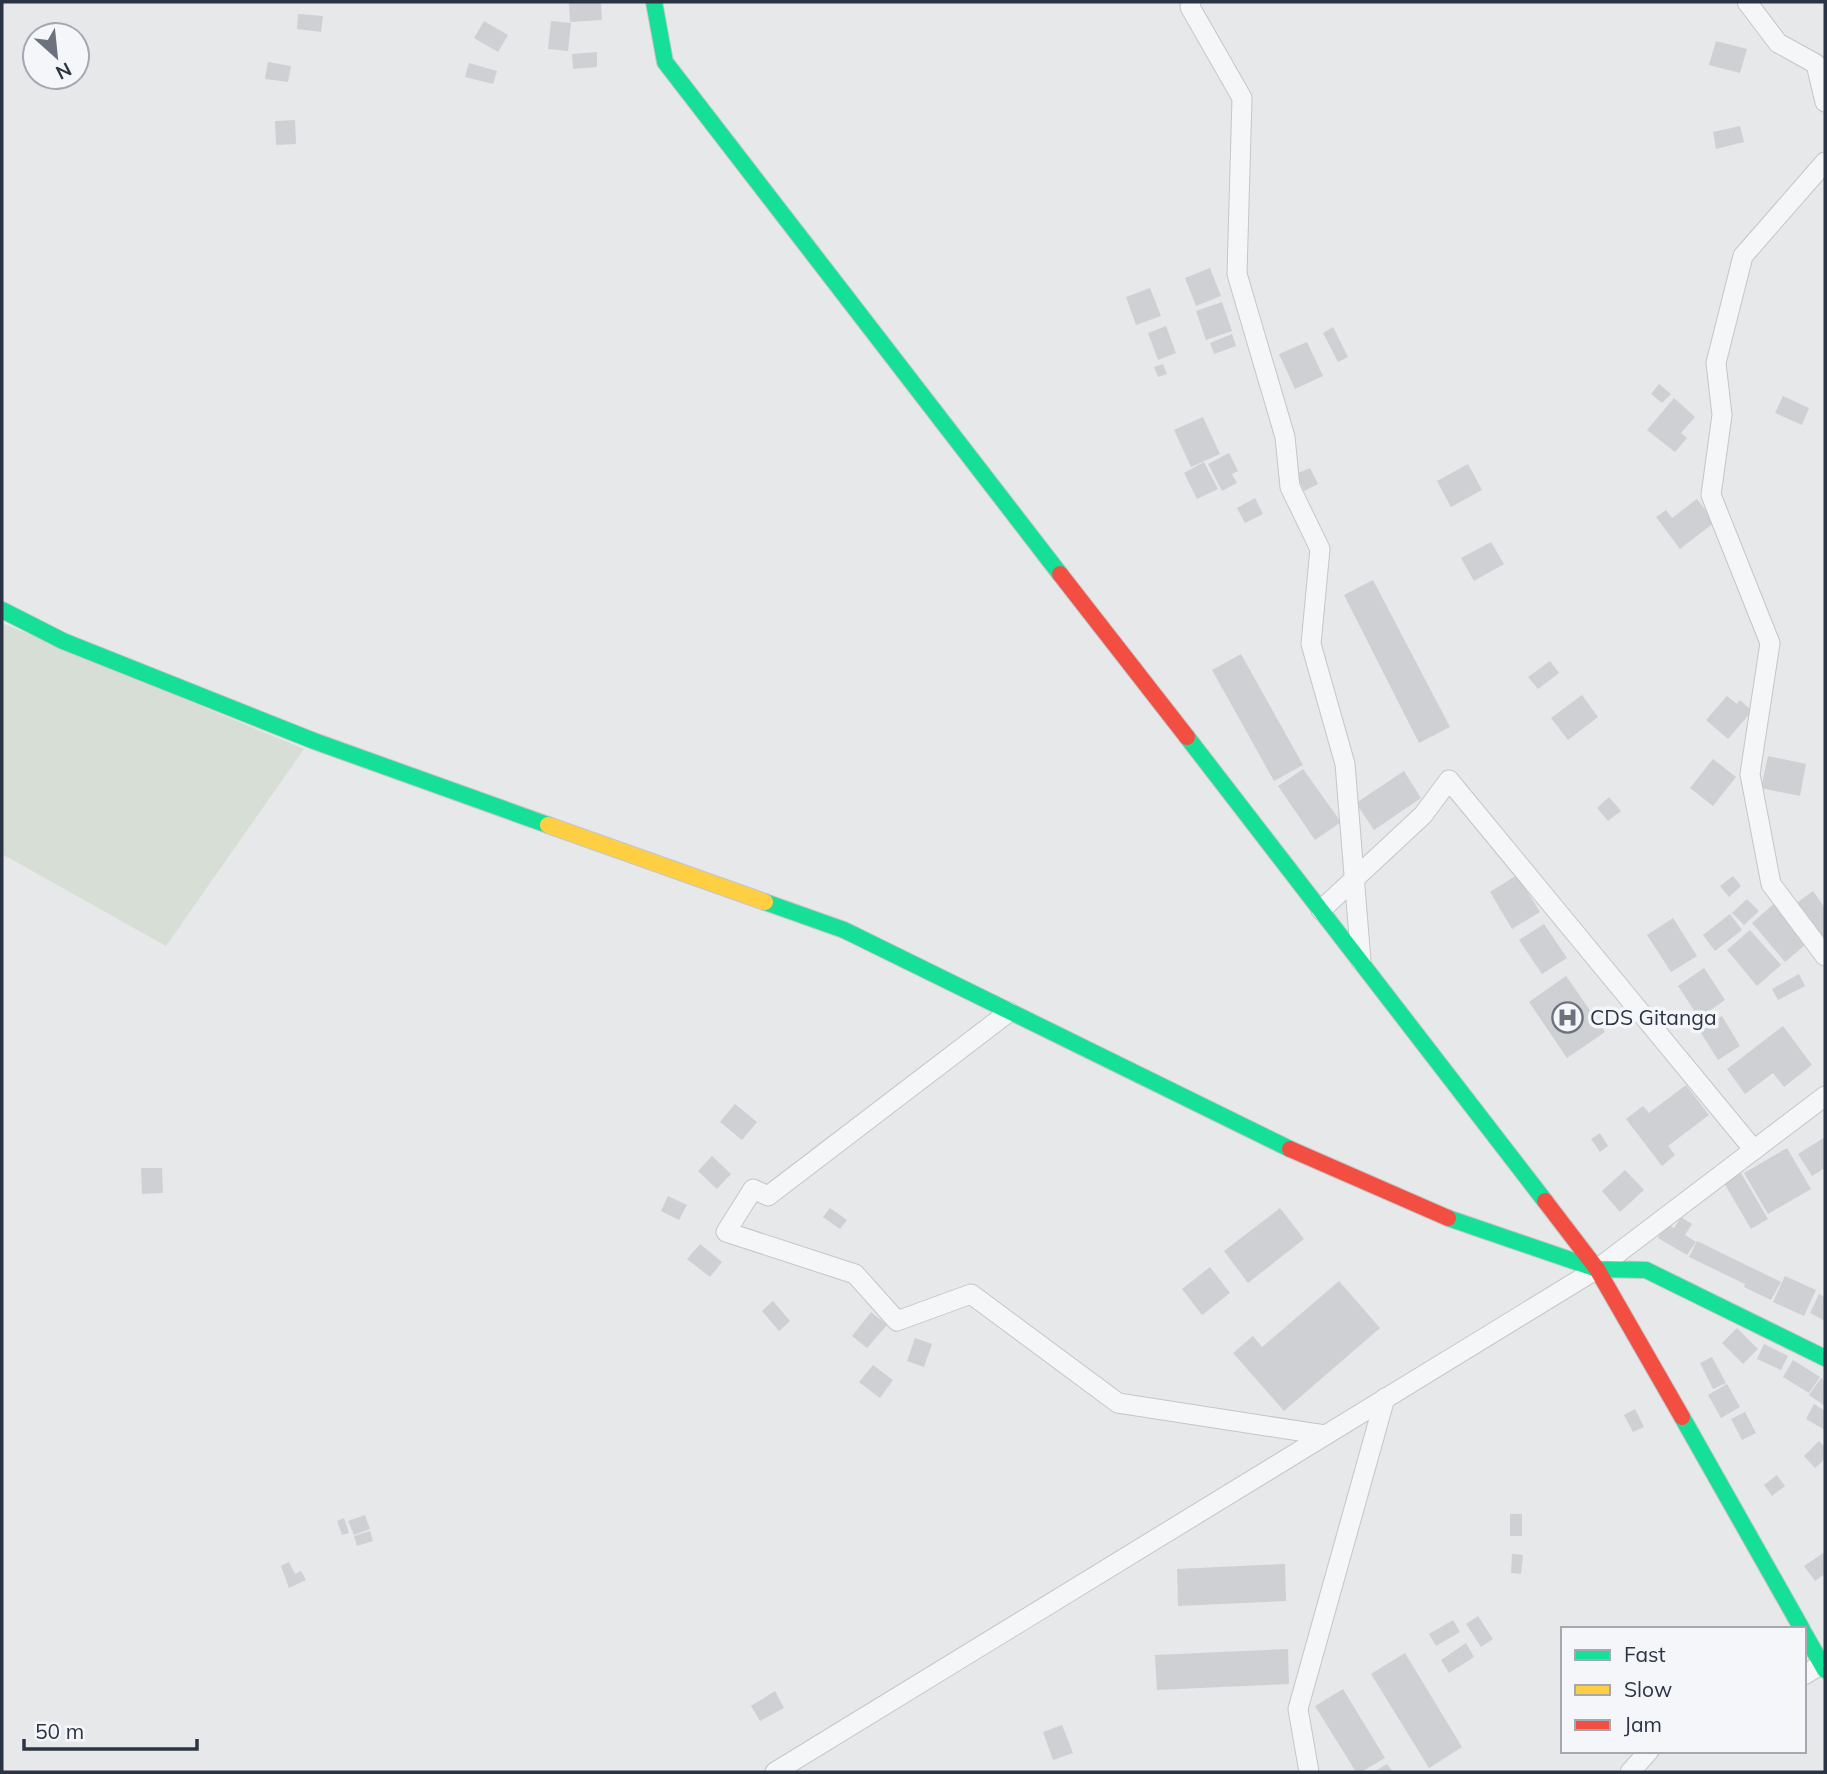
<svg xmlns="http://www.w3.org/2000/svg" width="1827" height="1774" font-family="Mulish,sans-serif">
<rect width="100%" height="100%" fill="#e6e8ea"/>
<path fill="#d6ded6" d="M2,623L304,749L166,946L2,854Z"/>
<g fill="#ced0d3">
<path d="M569,2H601L602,20L570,22Z"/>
<path d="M298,14L323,16L321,32L297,29Z"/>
<path d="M484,21L508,35L498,52L474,38Z"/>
<path d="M551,21L571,23L568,51L548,49Z"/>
<path d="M1716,41L1747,49L1740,73L1709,65Z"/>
<path d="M597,52V67L573,69L572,54Z"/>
<path d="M268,62L291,66L288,82L265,79Z"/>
<path d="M469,63L497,71L493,84L465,77Z"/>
<path d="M295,120L296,144L276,145L275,121Z"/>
<path d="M1740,126L1744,142L1716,149L1713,132Z"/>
<path d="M1210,268L1221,296L1196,306L1185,278Z"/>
<path d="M1150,288L1161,316L1136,325L1126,297Z"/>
<path d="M1222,302L1232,331L1206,340L1196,311Z"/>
<path d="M1166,326L1176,353L1158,360L1148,333Z"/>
<path d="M1333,327L1348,357L1338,362L1323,333Z"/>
<path d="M1232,334L1236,346L1214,354L1210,343Z"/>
<path d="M1307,342L1323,376L1295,389L1279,354Z"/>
<path d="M1163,364L1167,374L1158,377L1154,367Z"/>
<path d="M1659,384L1671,394L1662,403L1651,394Z"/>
<path d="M1783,396L1809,408L1802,425L1775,413Z"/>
<path d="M1674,398L1695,417L1681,433L1687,438L1675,452L1647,430Z"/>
<path d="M1203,417L1220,454L1191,467L1174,430Z"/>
<path d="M1229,453L1238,471L1232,474L1237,483L1222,491L1208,464Z"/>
<path d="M1204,462L1218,489L1197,499L1184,473Z"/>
<path d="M1468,464L1482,490L1451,507L1437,481Z"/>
<path d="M1310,468L1318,484L1304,491L1296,474Z"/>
<path d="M1255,498L1263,514L1245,523L1237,508Z"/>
<path d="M1697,499L1715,522L1680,549L1656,517L1666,510L1672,518Z"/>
<path d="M1491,542L1504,564L1474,581L1461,558Z"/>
<path d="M1373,580L1450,727L1419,743L1344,595Z"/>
<path d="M1241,654L1303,765L1274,781L1212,670Z"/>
<path d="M1550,661L1559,673L1538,689L1528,677Z"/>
<path d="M1582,695L1598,717L1568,740L1551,718Z"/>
<path d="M1727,696L1737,704L1740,700L1752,711L1728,739L1706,720Z"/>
<path d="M1768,756L1806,764L1800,796L1761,788Z"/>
<path d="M1713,759L1736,777L1713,806L1690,788Z"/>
<path d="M1303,769L1341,822L1315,840L1278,786Z"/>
<path d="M1404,771L1421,798L1374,830L1356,803Z"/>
<path d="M1609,797L1621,811L1608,821L1597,808Z"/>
<path d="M1517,875L1540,912L1512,929L1490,892Z"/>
<path d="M1733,876L1741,886L1729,897L1720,886Z"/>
<path d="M1813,891L1825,908V947L1794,905Z"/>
<path d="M1747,899L1759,911L1744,925L1732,913Z"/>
<path d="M1777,901L1811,940L1785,962L1752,923Z"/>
<path d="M1730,914L1742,930L1715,951L1703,935Z"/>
<path d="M1673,918L1697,956L1671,972L1647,935Z"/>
<path d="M1544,924L1567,958L1542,974L1519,940Z"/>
<path d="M1750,930L1781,965L1757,986L1727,950Z"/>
<path d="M1704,968L1725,1000L1699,1018L1678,986Z"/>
<path d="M1799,974L1805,986L1778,1000L1772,989Z"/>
<path d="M1566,976L1605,1032L1567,1058L1529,1002Z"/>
<path d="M1722,1016L1740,1046L1718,1060L1699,1030Z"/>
<path d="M1783,1026L1812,1065L1784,1087L1773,1073L1745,1094L1727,1069Z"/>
<path d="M1686,1085L1709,1115L1668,1146L1675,1155L1662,1166L1626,1119L1643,1106L1649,1113Z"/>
<path d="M735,1104L757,1122L742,1140L720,1122Z"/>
<path d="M1600,1133L1608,1146L1600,1152L1591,1139Z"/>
<path d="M1825,1137V1168L1812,1176L1798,1154Z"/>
<path d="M1787,1148L1811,1189L1768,1214L1744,1173Z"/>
<path d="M712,1156L731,1174L717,1189L698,1171Z"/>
<path d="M141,1168H162L163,1193L142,1194Z"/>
<path d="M1625,1170L1644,1190L1620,1212L1602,1191Z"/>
<path d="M1741,1173L1768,1219L1751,1229L1724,1183Z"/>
<path d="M668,1196L687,1205L679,1220L661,1211Z"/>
<path d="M830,1208L847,1220L840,1229L823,1217Z"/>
<path d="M1280,1208L1304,1239L1248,1283L1224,1251Z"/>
<path d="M1681,1217L1692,1224L1685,1235L1696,1242L1687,1255L1658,1238L1666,1223L1674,1228Z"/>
<path d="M1697,1241L1781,1282L1771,1300L1744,1287L1745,1284L1689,1257Z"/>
<path d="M700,1244L722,1262L710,1277L687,1259Z"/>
<path d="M1210,1267L1230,1293L1202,1315L1182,1289Z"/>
<path d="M1785,1276L1816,1290L1804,1316L1773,1302Z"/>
<path d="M1339,1281L1380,1328L1284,1411L1233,1353L1253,1336L1262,1347Z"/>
<path d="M1819,1294L1825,1297V1321L1810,1313Z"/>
<path d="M773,1301L790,1321L779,1331L762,1311Z"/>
<path d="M871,1312L887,1325L867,1348L852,1336Z"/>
<path d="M1737,1328L1758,1349L1743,1364L1722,1343Z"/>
<path d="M915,1338L932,1344L924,1367L907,1361Z"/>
<path d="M1764,1344L1788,1356L1781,1370L1757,1359Z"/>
<path d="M1712,1357L1726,1383L1713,1389L1700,1363Z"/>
<path d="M1793,1360L1820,1377L1809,1393L1783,1377Z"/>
<path d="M873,1365L893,1380L880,1398L859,1382Z"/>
<path d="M1821,1378L1825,1381V1406L1809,1395Z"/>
<path d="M1727,1384L1740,1407L1721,1418L1708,1395Z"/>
<path d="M1814,1404L1825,1411V1430L1806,1419Z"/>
<path d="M1635,1409L1644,1427L1633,1432L1624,1415Z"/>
<path d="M1745,1412L1756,1433L1742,1440L1731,1419Z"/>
<path d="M1819,1441L1825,1447V1459L1815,1468L1804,1456Z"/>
<path d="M1777,1475L1785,1486L1772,1496L1764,1485Z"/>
<rect x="1510" y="1514" width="12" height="22"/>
<path d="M365,1515L370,1529L354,1535L348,1521Z"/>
<path d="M344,1518L349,1533L342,1535L337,1521Z"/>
<path d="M370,1531L373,1541L357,1546L354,1536Z"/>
<path d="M1825,1552V1574L1815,1581L1804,1566Z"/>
<path d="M1512,1554L1523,1555L1521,1574L1511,1573Z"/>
<path d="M289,1562L295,1574L301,1571L306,1580L289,1588L281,1566Z"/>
<path d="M1285,1564L1286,1601L1178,1606L1177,1569Z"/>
<path d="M1478,1616L1493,1639L1481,1647L1466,1624Z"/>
<path d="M1453,1620L1460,1632L1436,1646L1429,1634Z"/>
<path d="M1466,1643L1474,1657L1449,1673L1441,1660Z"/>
<path d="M1288,1649L1289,1684L1157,1690L1155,1655Z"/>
<path d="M1405,1653L1462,1747L1429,1768L1371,1674Z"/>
<path d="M1343,1689L1385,1758L1361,1772H1356L1315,1706Z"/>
<path d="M775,1691L784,1708L760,1721L751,1706Z"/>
<path d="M1062,1725L1073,1753L1053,1760L1043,1732Z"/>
<path d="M1387,1764L1393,1772H1374Z"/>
</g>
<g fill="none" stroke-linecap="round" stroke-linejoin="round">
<defs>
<g id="street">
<path d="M1191,2L1190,7L1242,98L1237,274L1285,437L1290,487L1320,549L1311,644L1345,764L1361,961"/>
<path d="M1747,2L1778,43L1816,64L1825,102"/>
<path d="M1825,162L1743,256L1716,363L1722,415L1711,495L1770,643L1750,774L1771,884L1825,956"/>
<path d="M1321,910L1423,815L1449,780L1754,1150"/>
<path d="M1009,1012L768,1196L753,1189L726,1232L855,1274L897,1321L971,1294L1118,1403L1325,1435"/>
<path d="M1804,1675L1822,1664"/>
<path d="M775,1772L1597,1269L1825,1096"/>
<path d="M1309,1772L1298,1709L1385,1398"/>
<path d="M1630,1772L1649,1751"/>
</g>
<g id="fast">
<path d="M654,2L665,62L1060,574"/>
<path d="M2,610L63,641L314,741L548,825"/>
<path d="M1187,737L1545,1201"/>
<path d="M765,902L844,930L1290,1149"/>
<path d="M1448,1218L1597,1269L1646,1270L1825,1358"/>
<path d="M1682,1417L1802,1629"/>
<path d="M1804,1633L1825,1670"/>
</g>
<path id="slow" d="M548,825L765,902"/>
<g id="jam">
<path d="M1060,574L1187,737"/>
<path d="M1290,1149L1448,1218"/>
<path d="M1545,1201L1597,1269L1682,1417"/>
</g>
</defs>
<use href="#street" stroke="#c4c6c8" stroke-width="21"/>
<use href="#fast" stroke="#c4c6c8" stroke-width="18"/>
<use href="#slow" stroke="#c4c6c8" stroke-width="18"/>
<use href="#jam" stroke="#c4c6c8" stroke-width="18"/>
<use href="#street" stroke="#f5f6f7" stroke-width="19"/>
<use href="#fast" stroke="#16e098" stroke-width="16"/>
<use href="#slow" stroke="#ffcf43" stroke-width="16"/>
<use href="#jam" stroke="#f24e42" stroke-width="16"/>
</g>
<defs>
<symbol id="hospital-ring" viewBox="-11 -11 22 22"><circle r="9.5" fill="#f4f6f9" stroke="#6c737f" stroke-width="1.5"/><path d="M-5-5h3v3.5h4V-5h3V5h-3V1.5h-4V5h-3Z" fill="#6c737f"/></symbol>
</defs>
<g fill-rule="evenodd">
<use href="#hospital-ring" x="1550" y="1000" width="35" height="35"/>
</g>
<g text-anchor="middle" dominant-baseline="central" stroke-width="7" stroke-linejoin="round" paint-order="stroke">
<g font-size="21" fill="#2b3445" stroke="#f4f6f9" text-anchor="start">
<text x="1590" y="1017">CDS Gitanga</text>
</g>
</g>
<rect width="1827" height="1774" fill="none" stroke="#2b3445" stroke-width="7"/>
<rect x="1561" y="1627" width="245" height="126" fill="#f4f6f9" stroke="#a4a8b1" stroke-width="2"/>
<rect x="1575" y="1650" width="35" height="10" fill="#16e098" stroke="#a4a8b1" stroke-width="2"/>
<text x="1624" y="1662" font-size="21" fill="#2b3445">Fast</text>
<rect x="1575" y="1685" width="35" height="10" fill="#ffcf43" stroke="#a4a8b1" stroke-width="2"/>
<text x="1624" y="1697" font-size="21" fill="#2b3445">Slow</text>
<rect x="1575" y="1720" width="35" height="10" fill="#f24e42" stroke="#a4a8b1" stroke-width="2"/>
<text x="1624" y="1732" font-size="21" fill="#2b3445">Jam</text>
<g transform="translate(56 56) rotate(153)"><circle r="33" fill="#f4f6f9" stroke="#a4a8b1" stroke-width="2"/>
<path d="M0-5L12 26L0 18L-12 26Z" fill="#6c737f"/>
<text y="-10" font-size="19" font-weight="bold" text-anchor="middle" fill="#2b3445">N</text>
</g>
<path d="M24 1739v10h173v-10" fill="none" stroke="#2b3445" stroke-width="3.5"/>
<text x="35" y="1739" font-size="21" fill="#2b3445" stroke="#f4f6f9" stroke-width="5" paint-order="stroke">50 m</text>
</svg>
